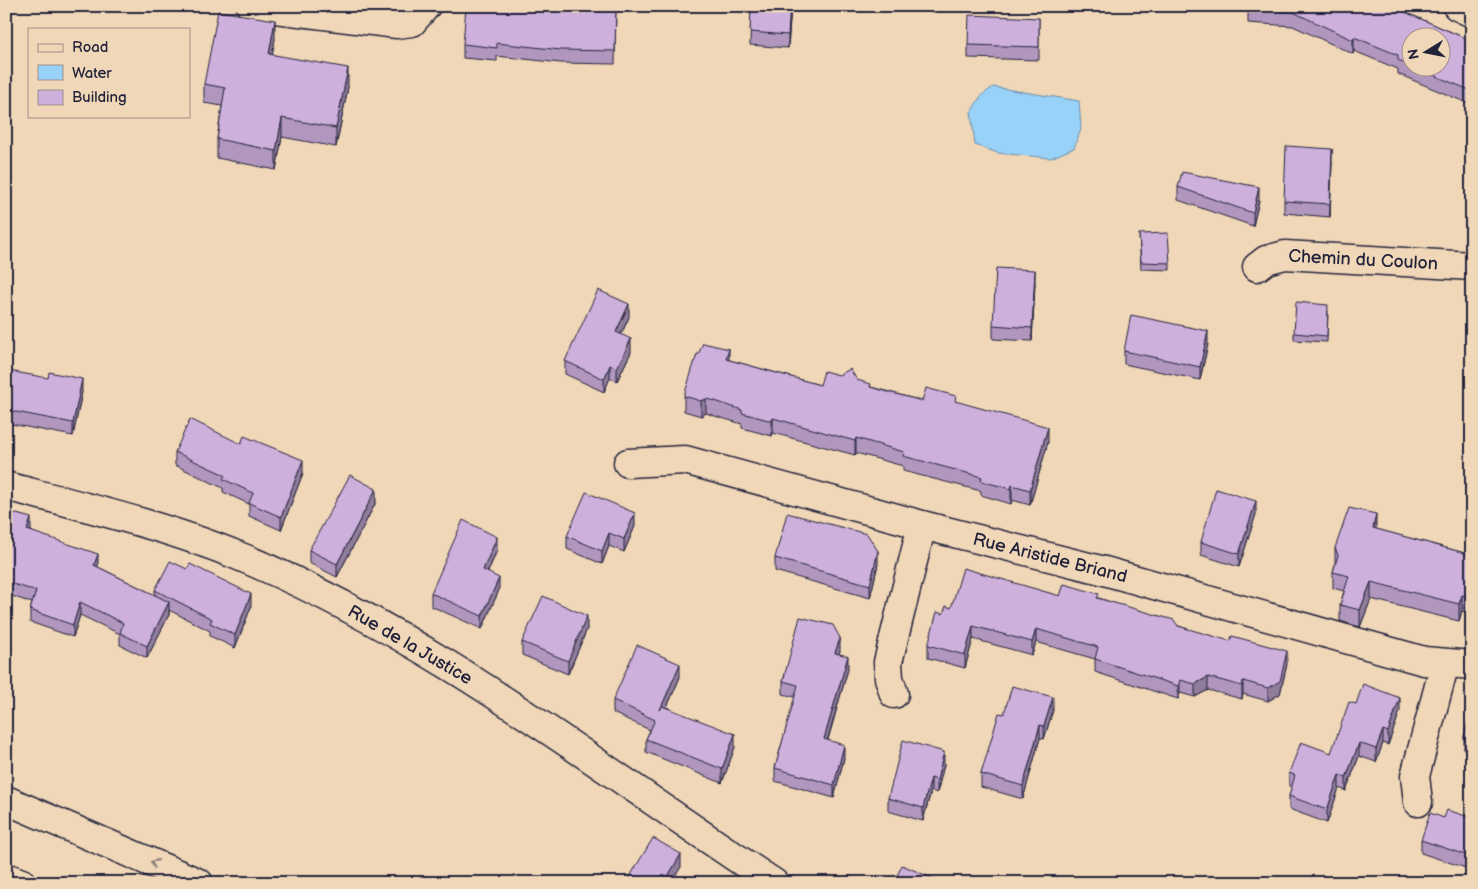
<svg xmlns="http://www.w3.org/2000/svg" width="1478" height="889" font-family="'Balsamiq Sans',sans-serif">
<rect width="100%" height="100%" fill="#f0d7b8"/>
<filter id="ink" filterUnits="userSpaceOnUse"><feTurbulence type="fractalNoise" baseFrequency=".02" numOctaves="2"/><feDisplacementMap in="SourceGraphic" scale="10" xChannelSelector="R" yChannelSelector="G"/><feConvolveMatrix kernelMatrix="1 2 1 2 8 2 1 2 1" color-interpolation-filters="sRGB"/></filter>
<g filter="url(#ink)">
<path fill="#99d2f8" stroke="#698cac" d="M993,87L1079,101L1081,129L1074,148L1051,158L998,153L975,145L971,112L981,96Z"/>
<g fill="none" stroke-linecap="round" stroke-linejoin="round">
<defs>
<g id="street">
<path d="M251,6L397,24L412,22L426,6"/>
<path d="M1457,6L1472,13"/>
<path d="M1257,267L1266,260L1285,255L1472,266"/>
<path d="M628,463L685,460L922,525L1101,570L1424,661L1472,665"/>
<path d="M6,486C82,506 169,527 241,557C434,637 600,769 774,883"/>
<path d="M894,694L889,678L888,662L922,525"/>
<path d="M1418,802L1415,776L1445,663"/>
</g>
<g id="highway">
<path d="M6,800L199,883"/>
<path d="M6,877L22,883"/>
</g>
</defs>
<use href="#street" stroke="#22223b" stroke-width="31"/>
<use href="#highway" stroke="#22223b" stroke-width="31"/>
<use href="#street" stroke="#f0d7b8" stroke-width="28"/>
<use href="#highway" stroke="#f0d7b8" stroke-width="28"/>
</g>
<g fill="#b197be" stroke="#22223b" fill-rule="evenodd">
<path d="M616,6L615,64L561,63L497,56V61L463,58V44Z"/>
<path d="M751,6H791L788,48L750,45Z"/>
<path d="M1176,6H1391L1472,41V105L1398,74V69L1354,51L1353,54L1293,26L1248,23V12ZM1410,38L1440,68H1410Z"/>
<path d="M1039,18V60L968,58V45Z"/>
<path d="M275,39L272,54L348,87L336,147L282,137L276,170L217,158V139L222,106L204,103V84Z"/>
<path d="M1332,162L1330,217L1284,213V201Z"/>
<path d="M1178,187L1259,200L1253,226L1178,200Z"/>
<path d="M1139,234L1170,263V270L1141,269Z"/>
<path d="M1035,283L1032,341L993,339V325Z"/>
<path d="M1472,298V333L1467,332V319Z"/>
<path d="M1328,311L1327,342L1294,340V333Z"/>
<path d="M629,317L621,335L631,352L617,381L610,378L604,392L565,374V361Z"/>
<path d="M1208,344L1200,380L1124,364V351Z"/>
<path d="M729,360L820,385L857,380L871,387L922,401L956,402L1048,442L1030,505L1012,500L1011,504L981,495V491L903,471V466L856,453L855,455L773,433L772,436L742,428V424L715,416L706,413L701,416L684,411V396Z"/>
<path d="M6,387L82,392L73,436L6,423Z"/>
<path d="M175,452L303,473L281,530L249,516V504L223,492V488L175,465Z"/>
<path d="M376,502L337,577L309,563V550Z"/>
<path d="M6,511L31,531L98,567L155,595V590L251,607L235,648L210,636V631L169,610V615L147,658L120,645V634L80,615L73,637L30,622V610L32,603L6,594Z"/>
<path d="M1256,514L1239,567L1201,555V542Z"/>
<path d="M635,526L624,552L609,546L602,564L567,549V536Z"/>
<path d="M1376,529L1472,555V614L1462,611L1459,621L1371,599L1360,627L1340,621V605L1344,591L1333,588V572L1335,565V548Z"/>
<path d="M497,550L488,572L499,590L482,629L431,606V593Z"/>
<path d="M775,558L878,564L870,598L775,571Z"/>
<path d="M1060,596L1099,598L1287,664L1280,694L1268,701L1243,694L1242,699L1208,690L1195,697L1180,693L1178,699L1095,672V659L1036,642L1032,655L973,639L965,668L928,658V645L943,614L951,608Z"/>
<path d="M587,629L568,674L522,655V642Z"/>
<path d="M840,651L839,654L848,669L828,740L844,758L834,798L775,781V768L795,697L783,694V681Z"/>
<path d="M680,677L667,707L735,747L722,783L646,752V739L650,730L613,713V700Z"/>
<path d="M1356,704L1400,711L1388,745L1383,743L1376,762L1359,756L1346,791L1339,788L1327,823L1289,809V796L1292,787L1289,786V773L1331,753Z"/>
<path d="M1472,708V752L1464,750V737Z"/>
<path d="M1053,710L1044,739L1040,738L1023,799L981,787V774L1004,714Z"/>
<path d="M944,765L937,793L931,791L923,821L888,811V798Z"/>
<path d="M1444,818H1472V870L1421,853V840Z"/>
</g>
<g fill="#907b9b" stroke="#22223b">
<path d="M790,6H791L788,48V35Z"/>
<path d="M275,20V39L269,72V54Z"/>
<path d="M1354,37V51L1353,54V40Z"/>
<path d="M348,68V87L336,147V128Z"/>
<path d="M282,118V137L276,170V151Z"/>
<path d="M1332,149V162L1330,217V204Z"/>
<path d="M1259,187V200L1253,226V213Z"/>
<path d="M1035,270V283L1032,341V328Z"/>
<path d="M629,304V317L616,345V332Z"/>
<path d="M1208,331V344L1200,380V367Z"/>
<path d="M631,339V352L617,381V368Z"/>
<path d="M729,349V364L726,359Z"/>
<path d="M610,365V378L604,392V379Z"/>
<path d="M82,379V392L73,436V423Z"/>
<path d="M706,399V413L701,416V401Z"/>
<path d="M773,418V433L772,436V421Z"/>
<path d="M1048,427V442L1030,505V490Z"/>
<path d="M856,438V453L855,455V441Z"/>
<path d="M303,460V473L281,530V517Z"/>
<path d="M1012,485V500L1011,504V489Z"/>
<path d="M376,489V502L337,577V564Z"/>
<path d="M1256,501V514L1239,567V554Z"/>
<path d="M635,513V526L624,552V539Z"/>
<path d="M1376,514V531L1373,528Z"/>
<path d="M31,518V531L27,530Z"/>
<path d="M609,533V546L602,564V551Z"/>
<path d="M497,537V550L483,583V570Z"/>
<path d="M878,551V564L870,598V585Z"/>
<path d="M98,554V567L94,565Z"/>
<path d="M499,578V590L482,629V616Z"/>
<path d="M1371,582V599L1360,627V610Z"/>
<path d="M251,594V607L235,648V635Z"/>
<path d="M1462,595V611L1459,621V604Z"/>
<path d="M80,602V615L73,637V625Z"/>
<path d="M169,602V615L147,658V646Z"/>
<path d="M587,616V629L568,674V661Z"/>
<path d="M973,626V639L965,668V655Z"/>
<path d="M1036,629V642L1032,655V642Z"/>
<path d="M840,638V651L835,666V653Z"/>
<path d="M1287,651V664L1280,694L1268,701V688Z"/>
<path d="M848,656V669L824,752V739Z"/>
<path d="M680,664V677L660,723V710Z"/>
<path d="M1208,677V690L1195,697V684Z"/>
<path d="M1180,680V693L1178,699V686Z"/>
<path d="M1243,681V694L1242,699V686Z"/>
<path d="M1053,697V710L1044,739V726Z"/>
<path d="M1400,698V711L1388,745V732Z"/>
<path d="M1040,725V738L1023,799V786Z"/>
<path d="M1383,730V743L1376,762V749Z"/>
<path d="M735,734V747L722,783V769Z"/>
<path d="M1359,743V756L1346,791V778Z"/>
<path d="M844,745V758L834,798V785Z"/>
<path d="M944,752V765L937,793V780Z"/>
<path d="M1339,775V788L1327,823V810Z"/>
<path d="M931,778V791L923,821V808Z"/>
<path d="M681,854V867L671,883H664Z"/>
</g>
<g fill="#ceb0dd" stroke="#22223b">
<path d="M466,6H616L615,51L561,50L497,43V48L463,44Z"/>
<path d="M751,6H790L788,35L750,32Z"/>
<path d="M1248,6H1391L1472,41V91L1416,68H1440V38H1410V65L1398,60V55L1354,37L1353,40L1293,12L1248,9Z"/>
<path d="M218,11L275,20L269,54L348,68L336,128L282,118L276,151L217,139L225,88L204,84Z"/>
<path d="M969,15L1039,18V47L968,45Z"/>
<path d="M1286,146L1332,149L1330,204L1284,201Z"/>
<path d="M1182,172L1259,187L1253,213L1178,187Z"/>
<path d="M1168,233L1170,263L1141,262L1139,234Z"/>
<path d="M996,268L1035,270L1032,328L993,325Z"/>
<path d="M598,290L629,304L616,332L631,339L617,368L610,365L604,379L565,361Z"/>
<path d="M1469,298H1472V320L1467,319Z"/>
<path d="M1296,302L1328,305L1327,336L1294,333Z"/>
<path d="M1131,315L1208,331L1200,367L1124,351Z"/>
<path d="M703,343L729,349L726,359L820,385L824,371L839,375L850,369L857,380L871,384L870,387L922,401L926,388L956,396L955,401L1048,427L1030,490L1012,485L1011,489L981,481L982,477L903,456L904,452L856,438L855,441L773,418L772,421L742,413V410L715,401L706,399L701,401L684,396L697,354L698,355Z"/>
<path d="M9,371L48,378L49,372L82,379L73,423L6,410V387Z"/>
<path d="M190,419L241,444L244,436L303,460L281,517L249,503L253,493L223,479L225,475L175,452Z"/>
<path d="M350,475L376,489L337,564L309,550Z"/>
<path d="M1216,489L1256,501L1239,554L1201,542Z"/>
<path d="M586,492L635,513L624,539L609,533L602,551L567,536Z"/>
<path d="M1349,508L1376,514L1373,528L1472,555V597L1462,595L1459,604L1371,582L1360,610L1340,605L1349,576L1333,572L1338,555L1335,548Z"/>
<path d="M6,511L31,518L27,530L98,554L94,565L169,602L147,646L120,633L123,623L80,602L73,625L30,610L36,591L6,582Z"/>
<path d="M787,513L867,534L878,551L870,585L775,558Z"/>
<path d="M463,520L497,537L483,570L499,578L482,616L431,593Z"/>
<path d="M170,561L187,569L190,564L251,594L235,635L210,623L212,619L155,590Z"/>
<path d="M963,568L1060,596L1064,584L1099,594L1097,598L1174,620L1178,626L1230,641L1232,636L1287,651L1280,681L1268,688L1243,681L1242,686L1208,677L1195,684L1180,680L1178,686L1095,659L1098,647L1036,629L1032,642L973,626L965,655L928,645L937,612L943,614L946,606L951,608Z"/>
<path d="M543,596L587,616L568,661L522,642Z"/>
<path d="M800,617L833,625L840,638L835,653L848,656L824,739L844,745L834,785L775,768L798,685L783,681Z"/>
<path d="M637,645L680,664L660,710L662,706L735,734L722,769L646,739L655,720L613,700Z"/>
<path d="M1363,684L1400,698L1388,732L1383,730L1376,749L1359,743L1346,778L1339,775L1327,810L1289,796L1295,775L1289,773L1301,742L1331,753L1349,702L1356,704Z"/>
<path d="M1012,686L1053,697L1044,726L1040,725L1023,786L981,774L999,713L1004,714Z"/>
<path d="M1472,708V739L1464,737Z"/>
<path d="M903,740L944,752L937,780L931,778L923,808L888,798Z"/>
<path d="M1447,810L1472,818V857L1421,840L1430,813L1444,818Z"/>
<path d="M653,838L681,854L664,883H626Z"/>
<path d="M902,865L941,882L944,883H894Z"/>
</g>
<defs><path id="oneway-chevron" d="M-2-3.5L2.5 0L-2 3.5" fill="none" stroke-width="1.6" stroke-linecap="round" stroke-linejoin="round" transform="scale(1.25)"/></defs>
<use stroke="#897c7a" href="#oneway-chevron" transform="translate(154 863) rotate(-156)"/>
</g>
<g text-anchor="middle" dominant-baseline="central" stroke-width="4" stroke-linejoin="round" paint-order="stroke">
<g font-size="18" fill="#22223b" stroke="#f0d7b8">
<text transform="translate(1363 260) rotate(3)">Chemin du Coulon</text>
<text transform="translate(1050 558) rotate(14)">Rue Aristide Briand</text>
<text transform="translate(410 645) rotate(30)">Rue de la Justice</text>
</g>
</g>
<rect width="1478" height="889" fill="none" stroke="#f0d7b8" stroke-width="25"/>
<rect x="12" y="12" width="1453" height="864" fill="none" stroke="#22223b" stroke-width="2" filter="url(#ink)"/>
<rect x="28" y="28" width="162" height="90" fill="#f0d7b8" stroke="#9e8f86"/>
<rect x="38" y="44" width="25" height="8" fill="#f0d7b8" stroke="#9e8f86"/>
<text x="72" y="52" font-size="15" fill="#22223b">Road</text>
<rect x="38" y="65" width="25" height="15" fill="#99d2f8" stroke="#9e8f86"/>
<text x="72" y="78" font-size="15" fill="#22223b">Water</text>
<rect x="38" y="90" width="25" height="15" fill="#ceb0dd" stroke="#9e8f86"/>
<text x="72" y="102" font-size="15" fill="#22223b">Building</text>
<g transform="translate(1426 52) rotate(260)"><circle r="24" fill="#f0d7b8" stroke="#9e8f86"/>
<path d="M0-4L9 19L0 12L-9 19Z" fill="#22223b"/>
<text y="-8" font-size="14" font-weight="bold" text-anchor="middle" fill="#22223b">N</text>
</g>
</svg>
